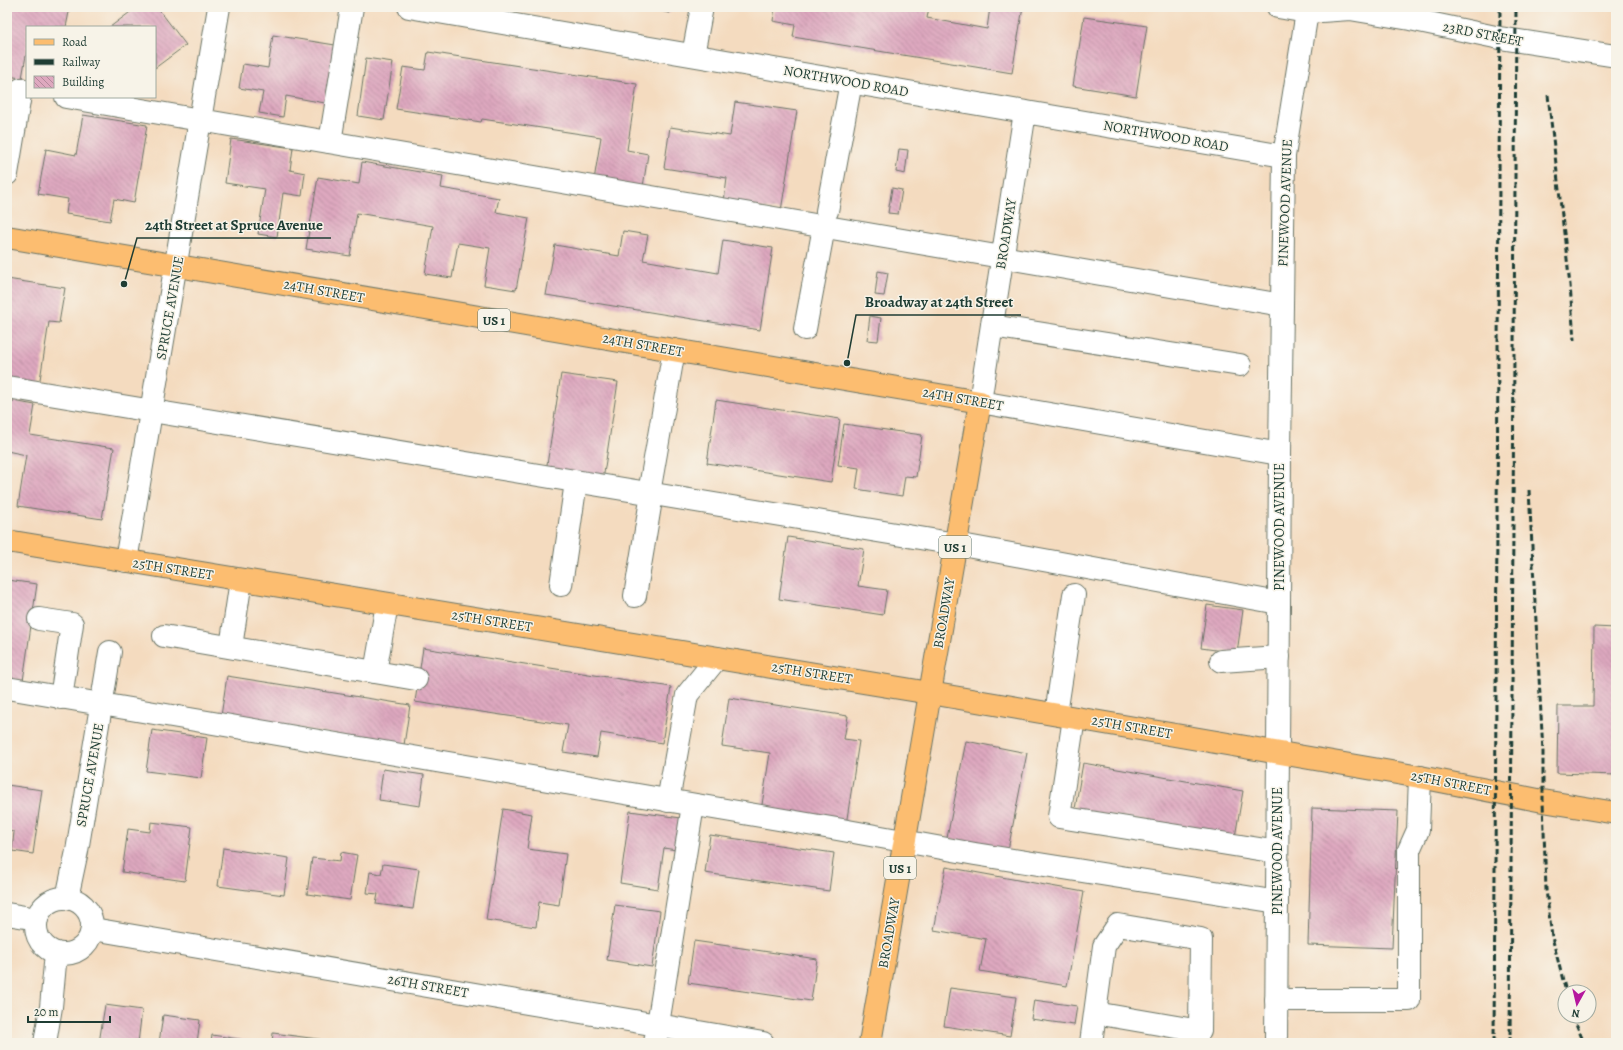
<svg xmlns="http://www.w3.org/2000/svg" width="1623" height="1050" font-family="Alegreya,serif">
<defs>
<pattern id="building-back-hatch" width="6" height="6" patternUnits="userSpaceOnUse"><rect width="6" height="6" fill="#dea8bf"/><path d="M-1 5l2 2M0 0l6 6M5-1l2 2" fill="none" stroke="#b38a9c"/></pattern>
</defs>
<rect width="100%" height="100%" fill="#f7f3e8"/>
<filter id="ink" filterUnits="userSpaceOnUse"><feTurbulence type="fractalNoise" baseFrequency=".025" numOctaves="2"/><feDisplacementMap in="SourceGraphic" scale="8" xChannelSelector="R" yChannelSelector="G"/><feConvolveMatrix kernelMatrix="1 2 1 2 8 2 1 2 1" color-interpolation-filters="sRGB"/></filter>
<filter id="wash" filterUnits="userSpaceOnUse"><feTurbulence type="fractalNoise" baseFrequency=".012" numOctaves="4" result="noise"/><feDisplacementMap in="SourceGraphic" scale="16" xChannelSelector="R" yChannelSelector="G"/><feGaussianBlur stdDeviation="0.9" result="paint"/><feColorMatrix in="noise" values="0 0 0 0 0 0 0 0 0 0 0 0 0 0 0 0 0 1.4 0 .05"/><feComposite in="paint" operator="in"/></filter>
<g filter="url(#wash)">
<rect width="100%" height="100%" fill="#f4dbbf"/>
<g id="blocks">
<g fill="url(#building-back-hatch)">
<path d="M7,7H70L66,27H27V50L22,78L7,76Z"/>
<path d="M137,7H157L186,45L155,68V27H110Z"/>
<path d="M639,7H671L670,13Z"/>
<path d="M775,7H929L927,18L987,29L990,7H1023L1012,73L793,37L795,25L773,21Z"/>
<path d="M1084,17L1147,26L1136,96L1073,86Z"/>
<path d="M273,35L335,45L325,103L286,96L283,117L259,113L263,92L239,88L243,64L268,68Z"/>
<path d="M428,52L637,84L627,150L648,154L643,187L594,180L601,137L482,119L481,122L396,109L403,67L425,70Z"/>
<path d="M366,58L393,62L384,120L358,116Z"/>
<path d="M735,102L797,111L781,211L724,202L727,178L664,168L670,127L730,136Z"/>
<path d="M83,115L147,125L134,203L114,199L110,221L66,214L68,199L38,194L46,149L76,155Z"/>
<path d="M231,139L293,148L290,170L305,173L302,196L283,193L277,237L258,234L265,189L225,183Z"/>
<path d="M899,149L908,150L905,174L896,172Z"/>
<path d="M362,162L443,176L441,188L499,198L496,212L529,218L516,290L484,285L490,248L458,243L452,278L425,274L433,226L357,213L350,256L306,249L318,177L359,184Z"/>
<path d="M892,188L902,190L898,214L888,213Z"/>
<path d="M623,231L648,235L643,260L718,273L723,240L773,248L760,330L546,295L555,245L619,256Z"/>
<path d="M878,271L888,273L884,296L875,295Z"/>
<path d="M7,279L65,288L59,323L49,322L39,386L7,381Z"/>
<path d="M870,316L881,318L878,341L867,340Z"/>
<path d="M561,374L618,382L603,480L546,471Z"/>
<path d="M7,400L35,405L30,435L114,448L102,519L18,506L26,455L7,451Z"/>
<path d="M716,400L840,419L831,482L707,463Z"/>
<path d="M844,424L922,435L916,477L905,476L902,496L856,489L859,468L838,465Z"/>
<path d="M788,537L864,549L858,586L887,590L883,615L779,599Z"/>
<path d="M7,580L37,584L23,681L7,679Z"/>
<path d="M1207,605L1243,610L1237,653L1201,648Z"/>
<path d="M1594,627L1616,628V775L1557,773L1558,706H1593Z"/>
<path d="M423,648L671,687L662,743L601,733L597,757L563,752L568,725L415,702Z"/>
<path d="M227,676L410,705L404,745L221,716Z"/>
<path d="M729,698L848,716L844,739L859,741L846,825L761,811L770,753L722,746Z"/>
<path d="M152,730L207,738L201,778L146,771Z"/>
<path d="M966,741L1027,753L1008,850L947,838Z"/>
<path d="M1083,763L1243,791L1235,837L1075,809Z"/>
<path d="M383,769L424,775L420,806L379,800Z"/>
<path d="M7,785L42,790L33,854L12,851L14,832L7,831Z"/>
<path d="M1312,808L1398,811L1392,948L1308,945Z"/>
<path d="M503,809L532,814L527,849L566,854L559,905L539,902L536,927L486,920Z"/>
<path d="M630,811L681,818L676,850L664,848L658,889L620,883Z"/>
<path d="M151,822L192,827L185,881L122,872L128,829L150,832Z"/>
<path d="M710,835L834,853L829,891L705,873Z"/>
<path d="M223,848L289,858L284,895L218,886Z"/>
<path d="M341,852L357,855L350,900L307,894L312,858L340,861Z"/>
<path d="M383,864L419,869L413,909L376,904L378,894L367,893L370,872L381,874Z"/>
<path d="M946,867L1084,892L1067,986L980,971L986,939L934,930Z"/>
<path d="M615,905L660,911L652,967L607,960Z"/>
<path d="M694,941L817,959L811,1001L688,983Z"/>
<path d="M950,988L1016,997L1010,1036L944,1026Z"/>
<path d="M1034,1000L1077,1006L1074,1025L1031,1019Z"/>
<path d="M105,1005L142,1010L138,1043H99Z"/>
<path d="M163,1015L200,1020L197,1043H159Z"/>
<path d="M273,1033L325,1040V1043H272Z"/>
<path d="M212,1035L252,1041L251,1043H211Z"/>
</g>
</g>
</g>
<g filter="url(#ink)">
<use href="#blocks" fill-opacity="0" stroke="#6a7465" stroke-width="1"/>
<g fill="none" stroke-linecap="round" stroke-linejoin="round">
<defs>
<g id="minor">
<path d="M409,7L1284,156"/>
<path d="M1278,7L1307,12L1350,9L1410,19L1500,38L1616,56"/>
<path d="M693,55L702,7"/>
<path d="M66,97L1282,305"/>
<path d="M1025,112L980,402L1280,454"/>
<path d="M330,142L352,7"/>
<path d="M7,174L21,89"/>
<path d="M827,211L851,82"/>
<path d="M992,326L1240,365"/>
<path d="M805,329L824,227"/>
<path d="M7,387L956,544L1279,603"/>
<path d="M649,493L674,350"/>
<path d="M126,561L219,7"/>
<path d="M561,585L576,482"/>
<path d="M635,596L652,494"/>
<path d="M39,619L72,624L61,698"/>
<path d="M164,636L416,679"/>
<path d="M231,647L241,580"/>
<path d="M1221,661L1279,657"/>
<path d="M375,672L387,604"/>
<path d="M7,688L837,829L975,854L1277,902"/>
<path d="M1056,714L1074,595"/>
<path d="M1074,718L1059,817L1277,852"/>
<path d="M668,801L687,695L717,658"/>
<circle cx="64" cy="926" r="28"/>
<path d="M67,898L77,851L110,652"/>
<path d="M7,914L37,919"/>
<path d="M93,929L763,1043"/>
<path d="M1276,1000H1409V850L1418,830L1420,777"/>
<path d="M45,1043L51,1007L56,953"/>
<path d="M655,1043L693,805"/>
<path d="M1091,1043L1104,946L1118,925L1201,939L1200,1031L1095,1013"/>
<path d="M1276,1043L1280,454L1284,156L1307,12"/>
</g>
<g id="major">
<path d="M7,237L980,402L870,1043"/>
<path d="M7,541L930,693L1420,777L1543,801L1616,813"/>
</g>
</defs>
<use href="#minor" stroke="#6a7465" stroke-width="24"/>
<use href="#major" stroke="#6a7465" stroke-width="24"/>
<use href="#minor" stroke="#fff" stroke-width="22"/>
<use href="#major" stroke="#fcbd6f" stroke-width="22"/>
<g stroke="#1f3d34" stroke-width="3" stroke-dasharray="6 3" stroke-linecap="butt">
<path d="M1548,95L1570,285L1574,340"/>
<path d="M1529,490L1543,752V801L1546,890L1552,937L1566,992"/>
<path d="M1573,1016L1584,1043"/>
<path d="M1494,1043L1500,7"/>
<path d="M1510,1043L1516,7"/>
</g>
</g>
</g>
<g text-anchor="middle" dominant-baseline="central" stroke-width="3" stroke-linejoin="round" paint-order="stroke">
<g fill="#f7f3e8" stroke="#60746a" stroke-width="1">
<rect x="478" y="309" width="32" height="22" rx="3"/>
<rect x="939" y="536" width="32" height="22" rx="3"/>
<rect x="884" y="857" width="32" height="22" rx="3"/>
</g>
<g font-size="13" font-weight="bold" fill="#1f3d34">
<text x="494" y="320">US 1</text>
<text x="955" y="547">US 1</text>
<text x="900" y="868">US 1</text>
</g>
<g font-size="14" fill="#1f3d34" stroke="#f7f3e8">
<text transform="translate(1483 34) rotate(11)">23RD STREET</text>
<text transform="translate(846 81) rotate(10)">NORTHWOOD ROAD</text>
<text transform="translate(1166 136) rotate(10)">NORTHWOOD ROAD</text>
<text transform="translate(1285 203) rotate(-88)">PINEWOOD AVENUE</text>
<text transform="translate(1006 234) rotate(-81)">BROADWAY</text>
<text transform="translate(324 291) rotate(10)">24TH STREET</text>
<text transform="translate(170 308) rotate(-80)">SPRUCE AVENUE</text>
<text transform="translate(643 345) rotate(10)">24TH STREET</text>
<text transform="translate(963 399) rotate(10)">24TH STREET</text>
<text transform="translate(1279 527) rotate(-90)">PINEWOOD AVENUE</text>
<text transform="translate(173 569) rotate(9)">25TH STREET</text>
<text transform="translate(944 613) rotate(-80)">BROADWAY</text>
<text transform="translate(492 621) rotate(9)">25TH STREET</text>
<text transform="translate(812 673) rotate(9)">25TH STREET</text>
<text transform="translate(1132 727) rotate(10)">25TH STREET</text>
<text transform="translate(90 775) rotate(-80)">SPRUCE AVENUE</text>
<text transform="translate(1451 783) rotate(11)">25TH STREET</text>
<text transform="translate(1277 851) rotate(-90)">PINEWOOD AVENUE</text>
<text transform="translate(889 933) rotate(-80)">BROADWAY</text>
<text transform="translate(428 986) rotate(10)">26TH STREET</text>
</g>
</g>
<path fill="none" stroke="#1f3d34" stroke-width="1.5" d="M124 284L137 238H331M847 363L856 315H1021"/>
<g fill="#1f3d34" stroke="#f7f3e8" stroke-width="1.5">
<circle cx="124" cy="284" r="4"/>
<circle cx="847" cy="363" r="4"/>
</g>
<g font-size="15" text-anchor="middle" font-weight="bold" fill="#1f3d34" stroke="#f7f3e8" stroke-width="3" stroke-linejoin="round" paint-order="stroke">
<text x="234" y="230">24th Street at Spruce Avenue</text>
<text x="939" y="307">Broadway at 24th Street</text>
</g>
<rect width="1623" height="1050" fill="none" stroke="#f7f3e8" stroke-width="24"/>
<rect x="26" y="26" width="130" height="72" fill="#f7f3e8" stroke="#a1aaa0"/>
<rect x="34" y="39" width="20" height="6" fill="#fcbd6f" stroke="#a1aaa0"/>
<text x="62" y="46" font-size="12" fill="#1f3d34">Road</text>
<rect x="34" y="59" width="20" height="6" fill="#1f3d34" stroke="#a1aaa0"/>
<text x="62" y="66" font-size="12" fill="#1f3d34">Railway</text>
<rect x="34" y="76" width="20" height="12" fill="url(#building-back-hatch)" stroke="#a1aaa0"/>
<text x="62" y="86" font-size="12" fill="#1f3d34">Building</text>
<g transform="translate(1577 1004) rotate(188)"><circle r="19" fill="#f7f3e8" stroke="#a1aaa0"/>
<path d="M0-3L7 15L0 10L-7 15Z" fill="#b5179e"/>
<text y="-6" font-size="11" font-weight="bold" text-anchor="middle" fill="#1f3d34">N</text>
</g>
<path d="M28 1016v6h82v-6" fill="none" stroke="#1f3d34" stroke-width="2"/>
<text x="34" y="1016" font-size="12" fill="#1f3d34" stroke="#f7f3e8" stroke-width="3" paint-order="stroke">20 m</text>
</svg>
